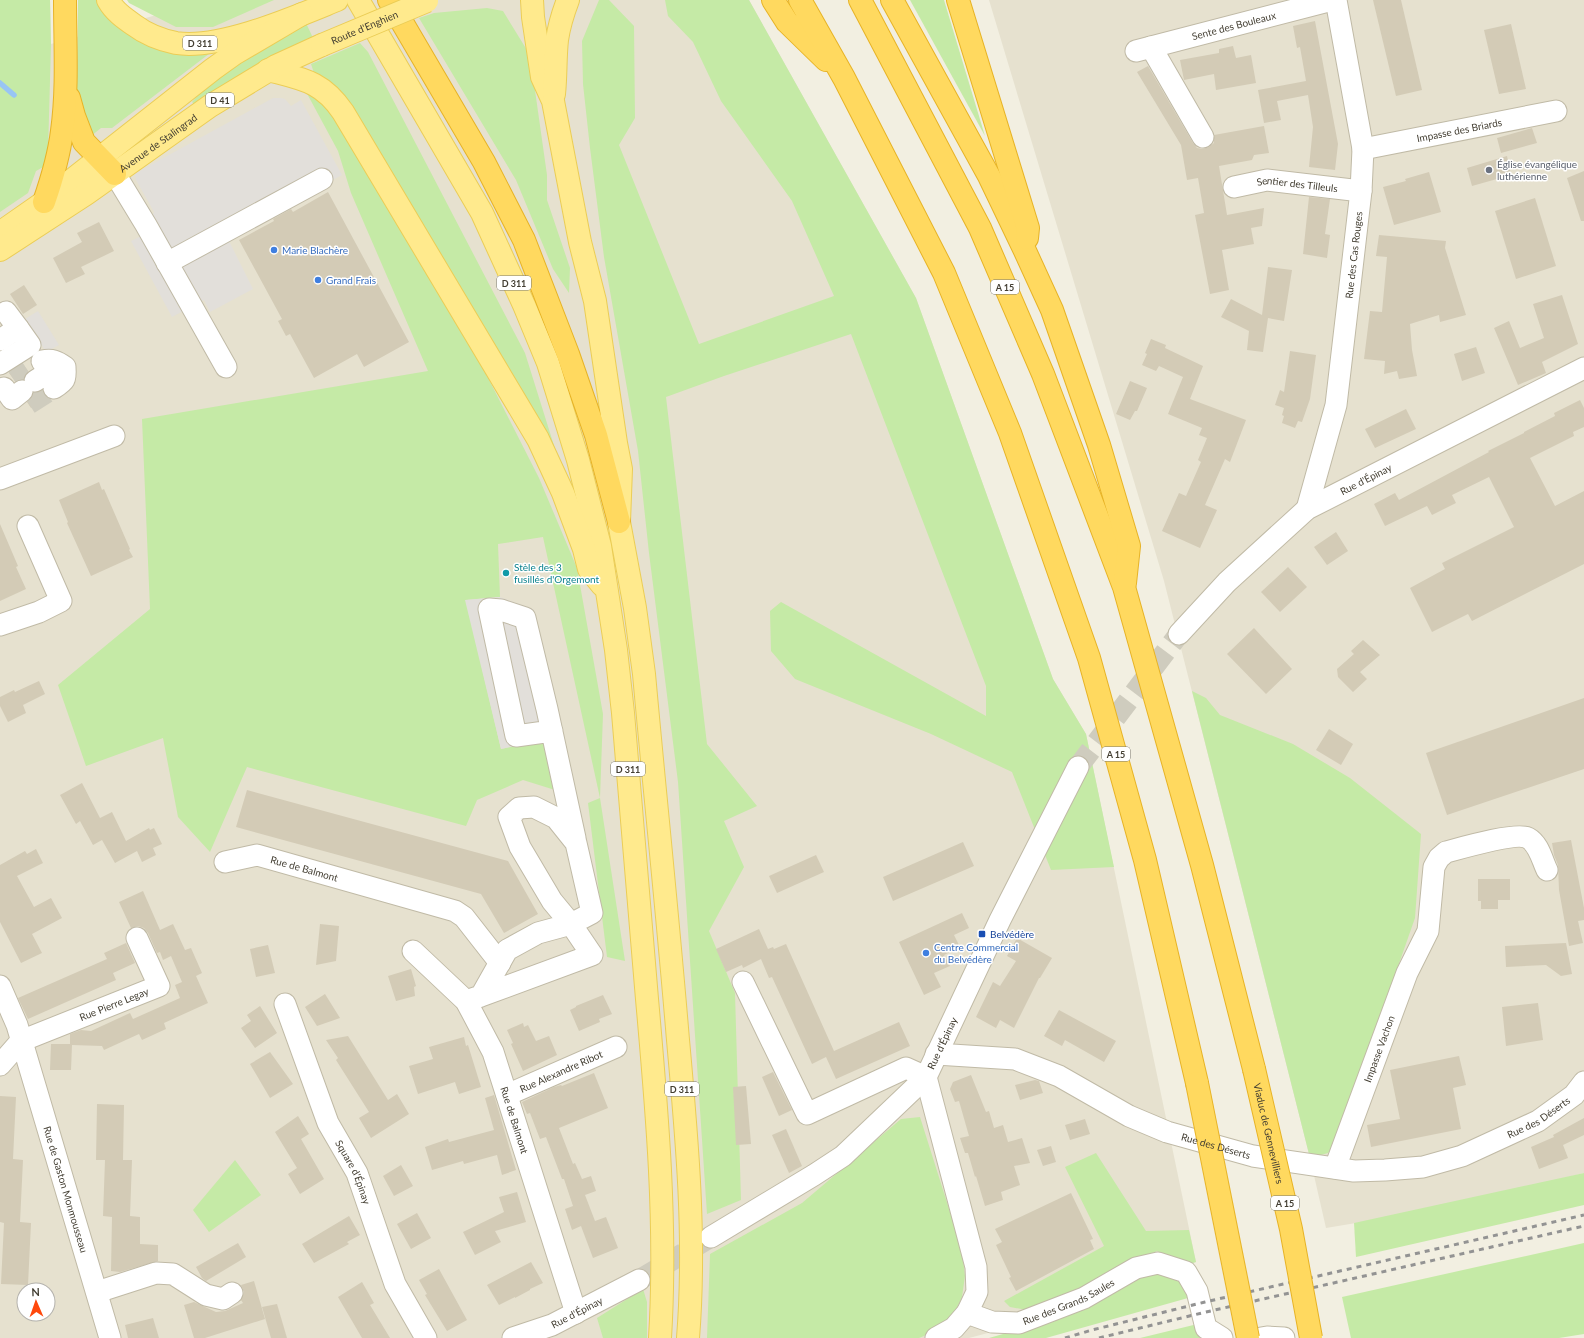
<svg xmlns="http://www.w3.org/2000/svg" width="1584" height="1338" font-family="Lato,sans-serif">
<rect width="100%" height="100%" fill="#f2efe1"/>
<g fill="#e6e1cf" fill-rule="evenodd">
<path d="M0,0H50L51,44L211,0H749L916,298L1053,679L1086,734L1196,1262L1060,1314L969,1338H0ZM24,1290H48V1314H24Z"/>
<path d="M989,0H1584V1173L1434,1210L1326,1228L1310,1158L1164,581Z"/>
</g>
<g fill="#c5eaa6">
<path d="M0,0H50L51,45L48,152L45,166L36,171L28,193L0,212Z"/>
<path d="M78,0H99L105,9L218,47L112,128H101L91,136L77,93Z"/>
<path d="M127,0H274L213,27H176L129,3Z"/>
<path d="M599,0H609L634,26L635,118L619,145L699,344L834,296L792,201L721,101L693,42L668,16L665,0H749L916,298L1053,679L1086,734L1114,867L1051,870L1012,772L931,734L795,679L771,651L770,611L781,602L986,716V686L851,334L724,376L666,397L707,744L757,806L724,821L744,867L709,931L735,993L741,1200L707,1214L678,782L649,553L638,451L604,257L590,148L583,84L582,41Z"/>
<path d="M910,0H944L985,136Z"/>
<path d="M487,8L503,11L530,55L547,175V200L570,268L569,293L553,269L516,180L419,18L434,13Z"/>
<path d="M306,23L313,38L196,106L192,102L218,72Z"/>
<path d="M360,43L368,52L525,353L556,452L496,353L315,76L311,64Z"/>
<path d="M304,88L321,96L479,360L539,478L577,568L603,714L600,798L625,961L607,957L588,803L600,798L543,537L498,544L500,597L466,600L501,749L546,739L555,790L523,780L477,800L466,826L247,767L210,852L178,817L163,738L86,766L58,685L150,609L142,419L428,371L351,193L338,151Z"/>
<path d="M1192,691L1206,698L1220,715L1293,744L1350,778L1421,834L1415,918L1337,1140L1328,1153L1310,1158Z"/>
<path d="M920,1117L962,1250L965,1276L962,1297L953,1316L931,1333L919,1338H707L710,1254L802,1203L901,1119Z"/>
<path d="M1096,1153L1146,1231L1189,1230L1196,1262L1186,1265L1157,1251L1056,1302L1027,1310L1010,1307L1004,1301L1104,1246L1065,1167Z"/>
<path d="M235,1160L261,1195L209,1232L193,1210Z"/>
<path d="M1584,1173V1205L1356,1257L1354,1223Z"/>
<path d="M1584,1243V1334L1559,1338H1351L1342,1297Z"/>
<path d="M1154,1271L1182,1282L1188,1298L1046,1338H989L1053,1320L1133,1277Z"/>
<path d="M643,1289L647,1302V1338H603L597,1318Z"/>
<path d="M1210,1321L1213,1338H1140Z"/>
</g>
<g fill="#e2dfda">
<path d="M273,98H281L285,99L291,106L301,100L342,175L227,237L253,289L210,312L204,300L172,317L131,241L143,235L154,212L136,180L135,175L136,173Z"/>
<path d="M38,311L59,345L46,352L25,319Z"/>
<path d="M500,597L533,609L562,735L501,749L465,600Z"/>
</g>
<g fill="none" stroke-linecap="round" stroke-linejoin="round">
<path stroke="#98c5f4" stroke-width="5.5" d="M0,83L14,95"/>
</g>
<g fill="#d3cbb6">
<path d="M1373,0H1401L1422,90L1396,96Z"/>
<path d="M1315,21L1338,144L1335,170L1309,167L1313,127L1308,95L1277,101L1281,120L1264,123L1258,90L1306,81L1300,47L1297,48L1293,26Z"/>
<path d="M1511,24L1526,89L1499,94L1484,30Z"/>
<path d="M1233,46L1236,58L1251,55L1256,83L1216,90L1214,74L1184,80L1180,60L1219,53V49Z"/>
<path d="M1148,66L1193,143L1197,148L1203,149L1209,147L1214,143V135L1264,126L1269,153L1254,155L1252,160L1219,166L1227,215L1264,208L1262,226L1251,228L1254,244L1222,250L1229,290L1210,294L1195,215L1204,213L1198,178L1187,180L1181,145L1137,72Z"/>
<path d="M1532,128L1537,143L1501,153L1497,138Z"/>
<path d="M1507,156L1511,175L1472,186L1467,168Z"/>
<path d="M1584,171V221H1581L1567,178Z"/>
<path d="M1429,172L1441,212L1394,225L1383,187L1406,181L1405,179Z"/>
<path d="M328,192L409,342L364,367L357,354L314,378L290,334L286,336L278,321L282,319L239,240L274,221L273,219L291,209L293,212Z"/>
<path d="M1309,197L1330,199L1325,234L1330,235L1327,258L1303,254Z"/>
<path d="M1535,198L1556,266L1516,279L1495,211Z"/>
<path d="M99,222L114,251L81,267L85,274L66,283L53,258L82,242L77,233Z"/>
<path d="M1379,235L1446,241L1445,248L1466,315L1440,322L1439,315L1410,324L1412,350L1417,376L1399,379L1397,371L1384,374L1385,361L1364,359L1370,311L1382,312L1387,257L1376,256Z"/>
<path d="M1268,267L1292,270L1284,321L1268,318L1263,352L1247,350L1249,331L1221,317L1231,299L1262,315Z"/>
<path d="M24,285L37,305L23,314L10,294Z"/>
<path d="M1562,295L1578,344L1542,362L1546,373L1518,385L1494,328L1509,321L1520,348L1544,338L1533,304Z"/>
<path d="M1151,339L1166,345L1165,348L1203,366L1190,399L1246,420L1230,462L1225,459L1205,505L1217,510L1200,548L1162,531L1179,493L1186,496L1201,462L1198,460L1207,438L1199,435L1202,428L1168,414L1183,377L1159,366L1156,371L1142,365L1147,354L1145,353Z"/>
<path d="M1476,347L1485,373L1462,381L1454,354Z"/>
<path d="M1290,351L1316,355L1310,399L1302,422L1298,421L1295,428L1282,423L1284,416L1282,415L1284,408L1275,405L1280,390L1284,392Z"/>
<path d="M23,364L28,371L25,375L23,379L15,381L9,373Z"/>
<path d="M1130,381L1147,388L1137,411H1135L1130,420L1116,414Z"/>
<path d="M43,390L48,398L31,408L27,402L33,396L34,393Z"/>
<path d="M1580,400L1584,408V427L1573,432L1574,436L1530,458L1555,506L1584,491V564L1472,621L1468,614L1432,632L1410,588L1445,569L1442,563L1514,527L1489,477L1452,495L1456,503L1432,515L1427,506L1385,526L1374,504L1395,493L1399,500L1489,452L1488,451L1524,433V432L1555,416L1554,413Z"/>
<path d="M1406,409L1416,429L1375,448L1365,429Z"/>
<path d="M99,482L102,490L104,489L130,549L129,550L133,557L91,576L67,523L68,522L59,500Z"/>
<path d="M0,524L18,566L16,567L26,589L0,601Z"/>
<path d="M1336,532L1348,551L1327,565L1314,547Z"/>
<path d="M1288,567L1307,587L1280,612L1261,592Z"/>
<path d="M1254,628L1292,669L1266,694L1227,654Z"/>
<path d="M1363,640L1380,655L1360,672L1367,679L1353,692L1338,677L1337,669L1354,654L1351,651Z"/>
<path d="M39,681L45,694L23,705L26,713L8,722L0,706V697L14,690L15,692Z"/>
<path d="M1584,698V769L1447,815L1426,753Z"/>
<path d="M1329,729L1353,744L1341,765L1316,750Z"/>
<path d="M82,783L100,818L112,812L126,841L149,828L150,830L154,828L162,844L153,848L156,855L142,862L137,851L115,863L102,840L93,845L80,821L76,824L60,795Z"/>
<path d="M247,790L508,861L538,914L504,933L481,894L236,827Z"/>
<path d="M1571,840L1584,908V920L1578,921L1583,943L1569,946L1559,890L1558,865L1554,855L1552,843Z"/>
<path d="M963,842L974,866L893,901L883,877Z"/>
<path d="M36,849L43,863L17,876L34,907L51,898L62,918L32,934L42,953L21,963L0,922V865L25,851L27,854Z"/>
<path d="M816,855L824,872L777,893L769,876Z"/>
<path d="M1478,879H1510V900H1498V909H1481V901H1478Z"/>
<path d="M143,891L160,930L173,924L185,950L191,948L202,973L196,976L208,1003L164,1023L166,1029L142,1040L139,1034L104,1050L102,1046L72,1045L71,1070H50L51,1044H70V1034L81,1030L91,1031L130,1013L133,1019L180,998L175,985L182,982L171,956L163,960L160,952L157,953L148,933L144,928L138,926L131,928L119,902Z"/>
<path d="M962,913L969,928L954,935L960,947L944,955L950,966L934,973L941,987L924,995L899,942Z"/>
<path d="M320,924L339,926L336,961L316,965Z"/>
<path d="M759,929L768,949L773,947L774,949L786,944L834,1051L899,1022L910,1046L836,1079L826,1057L812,1064L772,977L769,978L761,959L743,968L742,965L726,972L716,949Z"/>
<path d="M1017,938L1052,958L1040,978H1039L1014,1028L1000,1020L996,1028L976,1017L993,982L1000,986L1016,961L1007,956Z"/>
<path d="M126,943L135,963L113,973L116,980L28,1019L18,998L107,959L104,953Z"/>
<path d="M1566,943L1572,974L1561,976L1546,965L1506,967L1505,946Z"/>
<path d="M268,945L275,973L256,977L250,949Z"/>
<path d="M411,969L416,986L414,987L415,996L396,1001L388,976Z"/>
<path d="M325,994L340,1018L317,1026L305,1007Z"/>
<path d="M603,995L612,1014L599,1019L600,1022L579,1031L570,1010L576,1007V1006Z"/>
<path d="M1538,1003L1543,1040L1506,1046L1502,1007Z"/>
<path d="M260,1006L277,1033L255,1048L241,1028L251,1021L247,1015Z"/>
<path d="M1059,1010L1116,1041L1104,1062L1065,1040L1062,1046L1044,1036Z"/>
<path d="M523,1023L524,1027L528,1025L536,1041L549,1036L557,1055L523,1071L511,1044L513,1043L507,1030Z"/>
<path d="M348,1036L388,1100L397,1094L409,1114L371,1138L359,1118L369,1112L336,1060L338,1058L326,1040Z"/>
<path d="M464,1037L466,1046L468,1045L481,1087L459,1094L455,1082L418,1094L409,1066L433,1059L429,1047Z"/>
<path d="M270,1052L293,1084L270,1098L250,1064Z"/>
<path d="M1459,1056L1466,1085L1453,1088L1461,1129L1371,1147L1367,1125L1400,1119L1390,1070Z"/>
<path d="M773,1072L792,1110L779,1116L762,1077Z"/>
<path d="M594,1073L608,1108L559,1128L573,1164L575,1163L582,1179L591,1176L596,1191L585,1195L595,1221L606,1217L618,1248L593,1258L581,1226L572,1230L565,1209L573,1206L564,1179H562L546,1137L540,1139L530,1113L527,1114L522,1102L554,1087L561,1085L562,1086Z"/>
<path d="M971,1075L986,1112L989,1111L994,1128L1003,1125L1008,1142L1022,1138L1030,1163L1014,1166L1020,1185L1001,1192L1003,1200L985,1206L976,1176L975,1177L968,1153H965L960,1138L969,1136L959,1101L955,1102L950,1089L953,1082Z"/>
<path d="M1035,1080L1039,1081L1043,1093L1020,1100L1015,1085Z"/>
<path d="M746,1086L751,1144L736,1145L733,1087Z"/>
<path d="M494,1095L516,1170L502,1175L497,1155L464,1164L463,1161L432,1170L425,1147L448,1139L449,1142L494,1130L485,1098Z"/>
<path d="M0,1096L16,1097L13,1159L23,1160L20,1222L31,1223L28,1285L1,1284L4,1223L0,1222Z"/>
<path d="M97,1104L124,1105L123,1160H132L130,1216L140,1217V1244L158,1245V1261L120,1272L111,1271L112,1217L103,1216L105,1160H96Z"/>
<path d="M298,1116L309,1134L301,1139L324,1179L300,1194L288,1174L297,1168L275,1132Z"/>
<path d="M1584,1118V1135L1563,1145L1568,1158L1539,1169L1531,1147L1554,1137L1553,1135Z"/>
<path d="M1085,1119L1090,1134L1070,1140L1065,1125Z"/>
<path d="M786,1129L802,1166L789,1173L772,1135Z"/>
<path d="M1051,1146L1056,1162L1043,1166L1037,1150Z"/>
<path d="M401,1165L413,1186L394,1196L383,1176Z"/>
<path d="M517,1192L526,1222L495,1231L501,1242L475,1255L463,1232L504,1212L499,1197Z"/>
<path d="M1071,1193L1093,1239L1090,1240L1094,1249L1016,1291L1009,1278L1011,1277L996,1245L1002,1242L995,1229Z"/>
<path d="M417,1213L431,1238L411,1249L397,1224Z"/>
<path d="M349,1216L360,1235L347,1242L349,1244L314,1263L302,1244Z"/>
<path d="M238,1243L246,1257L206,1281L202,1278L196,1267Z"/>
<path d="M531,1262L543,1283L530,1289V1290L515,1298V1297L499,1305L487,1285Z"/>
<path d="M439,1269L467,1320L447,1331L425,1295L427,1294L419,1280Z"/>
<path d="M254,1281L265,1319L205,1338H194L184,1305L194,1302L216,1312L225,1311L243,1303L241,1300L244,1292L241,1285Z"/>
<path d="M362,1282L374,1303L370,1305L390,1338H362L338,1297Z"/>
<path d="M277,1304L287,1338H271L262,1307Z"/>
<path d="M153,1318L159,1338H128L125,1325Z"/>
</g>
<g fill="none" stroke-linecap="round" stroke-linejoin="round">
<g stroke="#cfccbe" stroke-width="21" stroke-dasharray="21 10" stroke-linecap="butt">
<path d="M14,380L28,371"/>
<path d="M29,404L54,388"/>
<path d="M1078,767L1179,634"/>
<path d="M639,1280L711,1237"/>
</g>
<defs>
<g id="minor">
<path d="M1151,47L1203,137"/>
<path id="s1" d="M1136,51L1332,0"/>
<path id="s2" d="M1363,149L1556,111"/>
<path d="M115,174L146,225L226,367"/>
<path id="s3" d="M1234,187L1267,180L1361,191"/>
<path d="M167,263L322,179"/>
<path d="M0,340L18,328L6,312"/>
<path d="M0,364L30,345L18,328"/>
<path d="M35,381L49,372L42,361C52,359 57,361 65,367C66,380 65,381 54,388"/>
<path d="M4,388L12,399L22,391"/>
<path d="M0,479L114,436"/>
<path id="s4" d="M1307,509L1336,405L1361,191L1363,149L1336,0"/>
<path d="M0,625L39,612L61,601L28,526"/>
<path id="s5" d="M1179,634L1227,582L1307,509L1584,368"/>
<path d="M552,731L516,736L489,609L501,610L525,618L547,709L575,838"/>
<path id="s6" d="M225,862L257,855L455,911L464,917L500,963"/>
<path id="s7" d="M413,951L466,1001L493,1052L576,1313"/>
<path id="s8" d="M743,982L807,1114L906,1068L926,1077L976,1267L977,1292L967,1313L992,1322L1019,1323L1084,1298L1136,1268L1158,1263L1186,1272L1197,1291L1206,1328L1222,1338"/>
<path id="s9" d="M0,986L17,1025L110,1338"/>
<path d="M466,1001L481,996L592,955L571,924L592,913L576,843L556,818L534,807L519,808L509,817L520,847L552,901L571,924L538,933L507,950L481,996"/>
<path id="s10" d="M285,1004L328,1123L357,1173L395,1284L426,1338"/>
<path id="s11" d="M21,1041L159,986L137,938"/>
<path id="s12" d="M936,1054L1015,1059L1059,1076L1129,1116L1167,1132L1253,1156L1354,1171L1385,1170L1423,1167L1462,1156L1538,1121L1574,1095L1584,1082"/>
<path d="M0,1065L21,1041"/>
<path id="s13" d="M507,1095L616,1047"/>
<path id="s14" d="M1335,1168L1407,973L1428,931L1434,867L1439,858L1446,852C1461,848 1517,832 1528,838C1539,844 1542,860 1547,870"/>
<path id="s15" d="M711,1237L814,1175L843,1156L926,1077L1000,920L1078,767"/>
<path d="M97,1292L156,1273L173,1274L206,1295L223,1299L232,1293"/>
<path id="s16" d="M513,1338L552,1325L639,1280"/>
<path d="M936,1338L954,1328L967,1313"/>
<path d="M1261,1338L1267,1337L1284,1338"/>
</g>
<g id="major">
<path d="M108,0C114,11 124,18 134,25C146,34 161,40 176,43C220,50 295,17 337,0"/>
<path d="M358,0L482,213L524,305L548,363L578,460L600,546L616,650L623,713C631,808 639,904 647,999C657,1111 667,1225 660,1338"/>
<path d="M532,0L533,17L542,77L553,101L580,242L595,301L616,443L621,469L619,522L635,608L644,674C655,796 668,918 678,1040C687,1139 696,1239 688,1338"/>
<path d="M268,70C302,79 322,81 343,112L538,439L563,493L584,549L589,569L602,585"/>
<path d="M554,94C556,76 555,58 557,40C559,26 563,13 568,0"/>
<path d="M4,230L44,202L213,69L234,54L302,14"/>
<path id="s17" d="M0,250L86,194L210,106L276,66L322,45"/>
</g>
<g id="highway">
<path d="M389,0L484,162L524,240L568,354L596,435L619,522"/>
<path d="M773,0L787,22L826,60"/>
<path d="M800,0L844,78L944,273L1010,433L1089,658L1145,860L1197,1083"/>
<path d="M860,0L980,228L1043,374L1124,587L1202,865L1254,1069"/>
<path d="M892,0L989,176L1025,251L1052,310L1099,445L1129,546L1125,583"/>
<path d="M958,0L1028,228L1027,238"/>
<path d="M69,98L74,116L84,142L115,174"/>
<path d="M44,202C52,179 59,156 62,131C68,88 65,44 65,0"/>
</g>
</defs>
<use href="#minor" stroke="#c0baa6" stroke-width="23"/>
<use href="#major" stroke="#ebcd56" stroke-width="24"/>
<use href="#highway" stroke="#e7b326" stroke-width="24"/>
<use href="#minor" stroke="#fff" stroke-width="21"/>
<use href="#major" stroke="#ffea8d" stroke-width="22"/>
<use href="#highway" stroke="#ffd95f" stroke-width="22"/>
<g stroke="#939393" stroke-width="3" stroke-dasharray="5 5" stroke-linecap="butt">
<path d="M1065,1338L1092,1330L1205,1302L1584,1215"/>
<path d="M1099,1338L1206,1312L1584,1226"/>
</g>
<defs>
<g id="major-bridge">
<path id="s18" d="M322,45L427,1"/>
</g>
<g id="highway-bridge">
<path id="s19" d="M1254,1069L1291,1229L1311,1338"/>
<path d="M1197,1083L1248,1338"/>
</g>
</defs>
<use href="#major-bridge" stroke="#ebcd56" stroke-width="24" stroke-linecap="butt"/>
<use href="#highway-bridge" stroke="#e7b326" stroke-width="24" stroke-linecap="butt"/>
<use href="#major-bridge" stroke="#ffea8d" stroke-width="22"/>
<use href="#highway-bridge" stroke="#ffd95f" stroke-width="22"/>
</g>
<circle fill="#6b7280" stroke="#fff" stroke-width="1.5" cx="1489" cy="170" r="4"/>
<g fill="#3f7fe0" stroke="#fff" stroke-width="1.5">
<circle cx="274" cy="250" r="4"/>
<circle cx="318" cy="280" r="4"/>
<circle cx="926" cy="953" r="4"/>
</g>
<circle fill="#0f9aa8" stroke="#fff" stroke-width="1.5" cx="506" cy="573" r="4"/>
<rect fill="#1a4fb4" stroke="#fff" stroke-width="1.5" x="978" y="930" width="8" height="8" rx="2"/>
<g text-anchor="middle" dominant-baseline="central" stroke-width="3" stroke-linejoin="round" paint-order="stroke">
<g fill="#fff" stroke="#7b7870" stroke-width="1">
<rect x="183" y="36" width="34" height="14" rx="3"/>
<rect x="206" y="93" width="28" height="14" rx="3"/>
<rect x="497" y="276" width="34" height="14" rx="3"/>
<rect x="991" y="280" width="28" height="14" rx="3"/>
<rect x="1102" y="747" width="28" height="14" rx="3"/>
<rect x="611" y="762" width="34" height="14" rx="3"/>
<rect x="665" y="1082" width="34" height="14" rx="3"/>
<rect x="1271" y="1196" width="28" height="14" rx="3"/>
</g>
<g font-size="9" font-weight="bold" fill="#433e32">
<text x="200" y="43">D 311</text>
<text x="220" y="100">D 41</text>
<text x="514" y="283">D 311</text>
<text x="1005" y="287">A 15</text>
<text x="1116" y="754">A 15</text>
<text x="628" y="769">D 311</text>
<text x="682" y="1089">D 311</text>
<text x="1285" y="1203">A 15</text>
</g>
<g font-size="10" fill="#433e32" stroke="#fff">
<text stroke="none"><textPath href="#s1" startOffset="101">Sente des Bouleaux</textPath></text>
<text stroke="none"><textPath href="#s18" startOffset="46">Route d'Enghien</textPath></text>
<text stroke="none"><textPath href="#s2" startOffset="98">Impasse des Briards</textPath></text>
<text stroke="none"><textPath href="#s17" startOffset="191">Avenue de Stalingrad</textPath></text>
<text stroke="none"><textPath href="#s3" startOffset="64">Sentier des Tilleuls</textPath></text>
<text stroke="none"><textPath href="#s4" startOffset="259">Rue des Cas Rouges</textPath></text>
<text stroke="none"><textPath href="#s5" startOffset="245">Rue d'Épinay</textPath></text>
<text stroke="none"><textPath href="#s6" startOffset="82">Rue de Balmont</textPath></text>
<text stroke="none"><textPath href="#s11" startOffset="100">Rue Pierre Legay</textPath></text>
<text stroke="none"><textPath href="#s15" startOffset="307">Rue d'Épinay</textPath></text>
<text stroke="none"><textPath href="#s14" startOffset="127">Impasse Vachon</textPath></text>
<text stroke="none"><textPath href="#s13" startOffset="59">Rue Alexandre Ribot</textPath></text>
<text stroke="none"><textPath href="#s12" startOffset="635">Rue des Déserts</textPath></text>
<text stroke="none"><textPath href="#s7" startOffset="202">Rue de Balmont</textPath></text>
<text stroke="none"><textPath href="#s19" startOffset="66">Viaduc de Gennevilliers</textPath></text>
<text stroke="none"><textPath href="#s12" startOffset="299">Rue des Déserts</textPath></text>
<text stroke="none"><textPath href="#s10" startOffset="182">Square d'Épinay</textPath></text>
<text stroke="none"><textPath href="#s9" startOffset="214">Rue de Gaston Monmousseau</textPath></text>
<text stroke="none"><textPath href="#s8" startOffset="630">Rue des Grands Saules</textPath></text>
<text stroke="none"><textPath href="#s16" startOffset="69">Rue d'Épinay</textPath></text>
</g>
<g font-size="10" fill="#5b616d" stroke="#fff" text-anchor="start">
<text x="1497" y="164">Église évangélique<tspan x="1497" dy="12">luthérienne</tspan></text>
</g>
<g font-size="10" fill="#366cbe" stroke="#fff" text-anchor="start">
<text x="282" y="250">Marie Blachère</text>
<text x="326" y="280">Grand Frais</text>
<text x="934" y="947">Centre Commercial<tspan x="934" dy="12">du Belvédère</tspan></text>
</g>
<g font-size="10" fill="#0d838f" stroke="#fff" text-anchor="start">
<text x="514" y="567">Stèle des 3<tspan x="514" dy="12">fusillés d'Orgemont</tspan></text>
</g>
<g font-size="10" fill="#164399" stroke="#fff" text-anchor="start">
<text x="990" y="934">Belvédère</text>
</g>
</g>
<g transform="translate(36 1302) rotate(358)"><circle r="19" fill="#ffffff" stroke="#b4b2ad"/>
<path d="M0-3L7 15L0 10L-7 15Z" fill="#ff480b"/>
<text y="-6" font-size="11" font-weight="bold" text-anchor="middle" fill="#433e32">N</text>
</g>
</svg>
